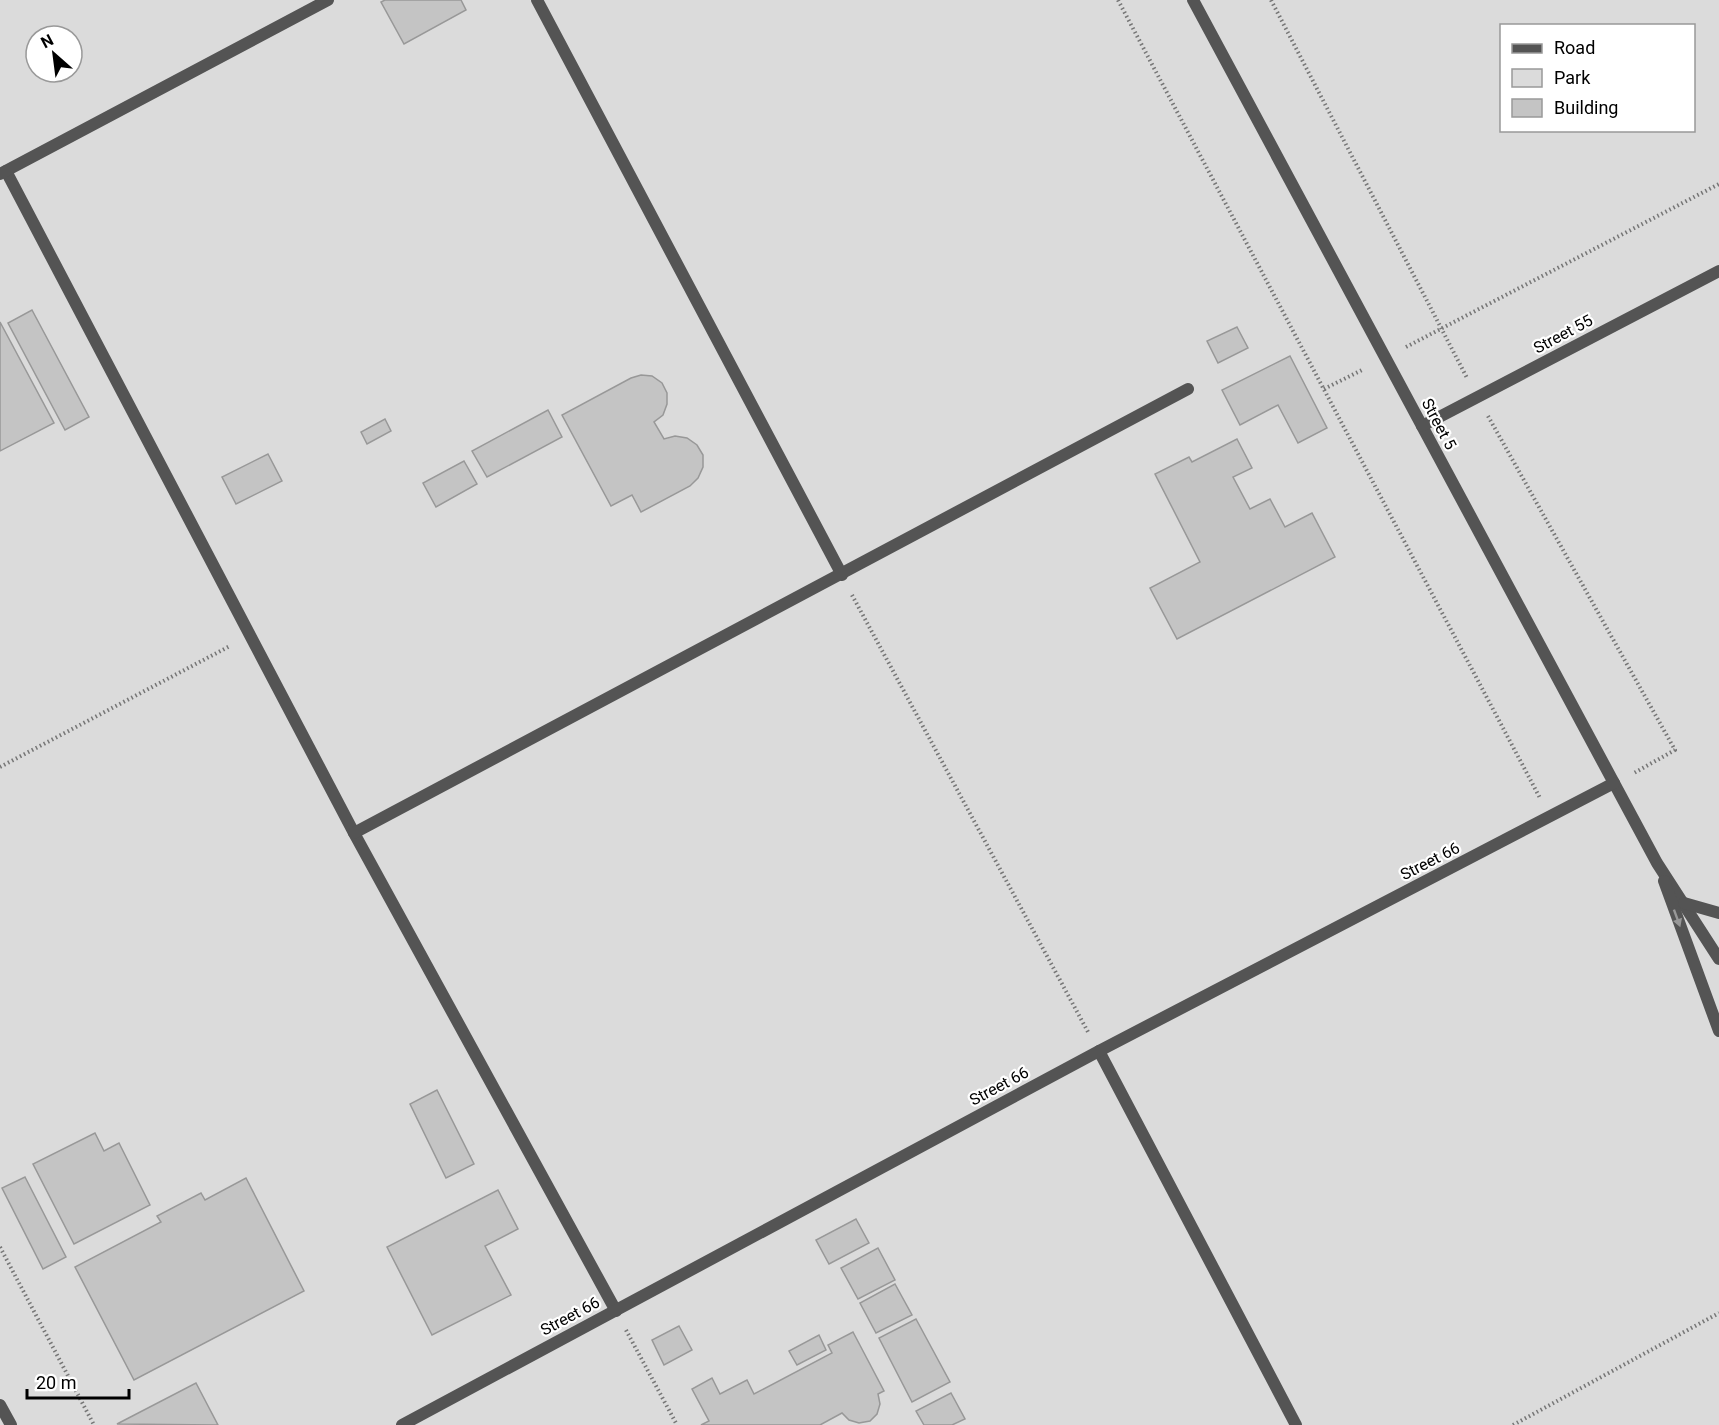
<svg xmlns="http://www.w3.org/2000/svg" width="1719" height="1425" font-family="Roboto,sans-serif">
<rect width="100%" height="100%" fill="#fff"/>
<path fill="#dbdbdb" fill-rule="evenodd" d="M0,0H1719V1425H0ZM1502,26H1694V130H1502ZM36,36H72V72H36Z"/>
<g fill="#c4c4c4" stroke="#989898" stroke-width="1.5">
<path d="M385,0H461L466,10L404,44L381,2Z"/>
<path d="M32,310L89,417L65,430L8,323Z"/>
<path d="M0,322L54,423L0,451Z"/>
<path d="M1237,327L1248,348L1218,363L1207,341Z"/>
<path d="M1290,356L1327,428L1298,443L1278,405L1240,425L1222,390Z"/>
<path d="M641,375L652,376L662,383L667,393V404L663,415L654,422L664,439L675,436L687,438L697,445L703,455V467L698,478L690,486L641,512L632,495L611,506L562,415L631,378Z"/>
<path d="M548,410L562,437L487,477L472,451Z"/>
<path d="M385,419L391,431L367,444L361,432Z"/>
<path d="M1237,439L1252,468L1233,477L1250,509L1270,499L1285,527L1312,513L1335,557L1177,639L1150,588L1200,562L1155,474L1189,457L1192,462Z"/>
<path d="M268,454L282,481L236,504L222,477Z"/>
<path d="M464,461L477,484L436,507L423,483Z"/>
<path d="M437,1090L474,1164L446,1178L410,1104Z"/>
<path d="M95,1133L104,1151L119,1143L150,1205L74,1244L33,1164Z"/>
<path d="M25,1177L66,1257L43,1269L2,1188Z"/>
<path d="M246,1178L304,1291L134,1380L75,1267L161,1222L157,1216L201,1193L205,1200Z"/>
<path d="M498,1190L518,1229L485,1246L511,1295L432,1335L387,1247Z"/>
<path d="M856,1219L869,1243L829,1264L816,1240Z"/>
<path d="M878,1248L895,1280L858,1299L841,1268Z"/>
<path d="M895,1284L912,1315L876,1333L860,1303Z"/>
<path d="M916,1319L950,1382L912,1402L879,1338Z"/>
<path d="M679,1326L692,1350L664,1365L652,1340Z"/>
<path d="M853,1332L884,1391L878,1394L880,1404L877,1414L870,1421L859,1423L849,1420L842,1413L820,1425H701L709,1421L692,1389L712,1378L720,1394L747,1380L754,1394L832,1353L828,1345Z"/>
<path d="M819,1335L826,1350L797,1365L789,1351Z"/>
<path d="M196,1383L218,1425L117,1424Z"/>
<path d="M951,1393L965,1419L952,1425H924L916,1411Z"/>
</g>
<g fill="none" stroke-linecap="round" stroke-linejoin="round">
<g stroke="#767676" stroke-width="4" stroke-dasharray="1.5 3" stroke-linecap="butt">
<path d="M1118,0L1540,798"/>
<path d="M1271,0L1467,378"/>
<path d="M1406,347L1719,184"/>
<path d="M1324,389L1364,369"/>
<path d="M1488,416L1675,750L1634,773"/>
<path d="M852,595L1088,1032"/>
<path d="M0,767L230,646"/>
<path d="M0,1247L94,1425"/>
<path d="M626,1330L677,1425"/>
<path d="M1513,1425L1719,1313"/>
</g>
<g stroke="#545454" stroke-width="12">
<path d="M537,0L842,575"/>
<path d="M1193,0L1657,863L1719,959"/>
<path d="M6,171L354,833L616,1311"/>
<path d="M0,174L328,0"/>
<path d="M1422,426L1719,271"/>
<path d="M354,833L1188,389"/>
<path d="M1664,881L1719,1031"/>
<path d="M1684,903L1719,913"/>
<path d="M1099,1051L1296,1425"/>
<path d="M0,1405L11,1425"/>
<path d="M402,1425L1099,1051L1614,783"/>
</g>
</g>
<defs><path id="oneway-solid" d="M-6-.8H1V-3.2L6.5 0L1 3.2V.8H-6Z" transform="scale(1.5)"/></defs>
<use fill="#989898" href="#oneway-solid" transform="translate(1677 918) rotate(70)"/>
<g text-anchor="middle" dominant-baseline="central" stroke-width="4.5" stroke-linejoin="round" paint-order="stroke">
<g font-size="16" fill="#000" stroke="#fff">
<text transform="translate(1563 334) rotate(-28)">Street 55</text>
<text transform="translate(1439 424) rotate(62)">Street 5</text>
<text transform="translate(1430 861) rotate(-27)">Street 66</text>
<text transform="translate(999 1086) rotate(-28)">Street 66</text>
<text transform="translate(570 1316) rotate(-28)">Street 66</text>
</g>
</g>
<rect x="1500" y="24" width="195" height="108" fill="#ffffff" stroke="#999999" stroke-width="1.5"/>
<rect x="1512" y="44" width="30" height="9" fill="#545454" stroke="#999999" stroke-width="1.5"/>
<text x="1554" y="54" font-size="18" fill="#000000">Road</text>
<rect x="1512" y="69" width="30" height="18" fill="#dbdbdb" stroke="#999999" stroke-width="1.5"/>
<text x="1554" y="84" font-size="18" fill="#000000">Park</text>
<rect x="1512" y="99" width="30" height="18" fill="#c4c4c4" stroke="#999999" stroke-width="1.5"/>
<text x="1554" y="114" font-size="18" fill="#000000">Building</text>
<g transform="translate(54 54) rotate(332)"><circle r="28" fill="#ffffff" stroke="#999999" stroke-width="1.5"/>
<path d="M0-4.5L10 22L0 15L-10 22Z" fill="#000000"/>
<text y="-9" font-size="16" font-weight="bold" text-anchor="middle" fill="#000000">N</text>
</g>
<path d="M27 1389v9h102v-9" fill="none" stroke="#000000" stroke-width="3"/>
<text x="36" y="1389" font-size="18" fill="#000000" stroke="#ffffff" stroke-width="4.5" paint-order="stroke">20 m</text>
</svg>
